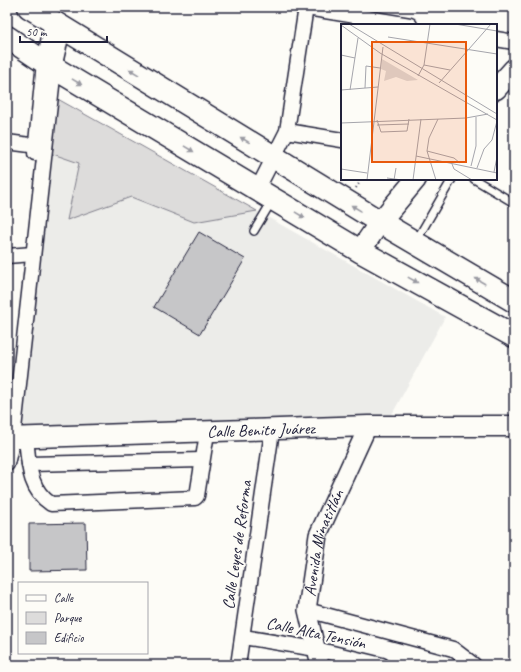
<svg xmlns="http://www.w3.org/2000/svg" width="521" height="672" font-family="Caveat,sans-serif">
<rect width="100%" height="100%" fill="#fdfcf7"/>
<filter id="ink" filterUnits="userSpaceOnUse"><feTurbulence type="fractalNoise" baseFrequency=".025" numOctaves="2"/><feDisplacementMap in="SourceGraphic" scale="8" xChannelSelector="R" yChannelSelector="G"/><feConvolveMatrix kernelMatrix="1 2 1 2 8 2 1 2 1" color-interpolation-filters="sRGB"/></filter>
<g filter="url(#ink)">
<path fill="#ecece9" d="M56,98L445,317L390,418L22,429Z"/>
<path fill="#dddcdb" stroke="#807f8b" d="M56,98L257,211L194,222L131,197L67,220L79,163L50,153Z"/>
<g fill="#c6c6c8" stroke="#22223b">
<path d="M199,232L245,259L200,334L154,307Z"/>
<path d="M86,523L87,570L29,571V524Z"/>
</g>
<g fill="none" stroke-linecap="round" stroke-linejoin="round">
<defs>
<g id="service">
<path d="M474,179L514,203"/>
<path d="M254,231L272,201"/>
<path d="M416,241L452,179"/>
</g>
<g id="minor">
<path d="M301,7L410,25"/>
<path d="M496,39L514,42"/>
<path d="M287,131L342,140"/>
<path d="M7,142L45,147"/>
<path d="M35,153L44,62L52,22"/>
<path d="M257,190L287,131L306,7"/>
<path d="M7,256L33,254"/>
<path d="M26,438C29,463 28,489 51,504L195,498L197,496L207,433"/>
<path d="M7,464L13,438L54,68L63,29"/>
<path d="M29,464L202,460"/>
<path d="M307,610L453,649L474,665"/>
<path d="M243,637L316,649L382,665"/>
<path d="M238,665L272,431"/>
</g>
<g id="tertiary">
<path id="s1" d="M320,665L307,610L318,535L368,426"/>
</g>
<g id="secondary">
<path d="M496,89L514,69"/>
<path d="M360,251L380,222L416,179"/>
<path id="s2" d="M7,438L368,426H514"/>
</g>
<g id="primary">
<path d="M29,7L380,222L514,301"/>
<path d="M7,37L44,62L360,251L514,336"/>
</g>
</defs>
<use href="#service" stroke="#22223b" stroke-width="10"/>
<use href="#minor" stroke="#22223b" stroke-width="17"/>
<use href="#tertiary" stroke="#22223b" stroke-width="20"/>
<use href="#secondary" stroke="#22223b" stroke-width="23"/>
<use href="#primary" stroke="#22223b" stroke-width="25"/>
<path stroke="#22223b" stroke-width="2" stroke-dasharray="1 3" stroke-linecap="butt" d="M356,188L360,182"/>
<use href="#service" stroke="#fdfcf7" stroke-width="7"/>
<use href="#minor" stroke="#fdfcf7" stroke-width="14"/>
<use href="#tertiary" stroke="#fdfcf7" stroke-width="17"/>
<use href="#secondary" stroke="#fdfcf7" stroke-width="20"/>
<use href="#primary" stroke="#fdfcf7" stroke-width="22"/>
</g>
<defs><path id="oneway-solid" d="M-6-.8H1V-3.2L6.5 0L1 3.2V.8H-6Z"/></defs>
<g fill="#9a9aa2">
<use href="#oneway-solid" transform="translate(134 72) rotate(-149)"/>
<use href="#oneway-solid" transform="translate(77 82) rotate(31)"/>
<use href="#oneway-solid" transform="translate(245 140) rotate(-149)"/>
<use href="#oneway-solid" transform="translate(189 149) rotate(31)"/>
<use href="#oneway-solid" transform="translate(356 208) rotate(-149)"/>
<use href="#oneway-solid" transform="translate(300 215) rotate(31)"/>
<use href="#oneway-solid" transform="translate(413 280) rotate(29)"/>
<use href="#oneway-solid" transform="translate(480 281) rotate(-150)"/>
</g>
</g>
<g text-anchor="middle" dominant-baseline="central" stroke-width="4" stroke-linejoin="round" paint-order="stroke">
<g font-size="17" fill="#22223b" stroke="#fdfcf7">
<text stroke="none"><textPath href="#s2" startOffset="254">Calle Benito Juárez</textPath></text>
<text stroke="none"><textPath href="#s1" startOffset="126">Avenida Minatitlán</textPath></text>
<text transform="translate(237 545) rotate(-82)">Calle Leyes de Reforma</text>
<text transform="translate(316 633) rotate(12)">Calle Alta Tensión</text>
</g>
</g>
<g transform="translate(341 24)">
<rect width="156" height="156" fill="#fdfcf7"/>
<path d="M41,35L77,56L66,57L55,53L43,57L45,47L40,45Z" fill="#dddcdb"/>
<path fill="none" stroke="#a5a5ac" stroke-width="1" d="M8,0L156,90M114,0L156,7M0,1L39,29L156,96M47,13L156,30M0,31L14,34M83,41L109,46M77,52L83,41L89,0M98,59L150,0M24,64L25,42L39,44M0,66L37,63M9,66L17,14M36,96L40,108L66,107L68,95M0,99L125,94L147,90M36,101L68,100M86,127L113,134L119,139M75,132L156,149M111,140L113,145L131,156M130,142L135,122V93M136,144L143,125L151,116L156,97M0,145L26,149M153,148L156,133M46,154L61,156M26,156L42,23M53,156L55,144M72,156L80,95M95,156L86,127L88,114L97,95"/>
<path fill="#e8590c" fill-opacity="0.15" stroke="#e8590c" stroke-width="2" d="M31,18H125V138H31Z"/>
<rect width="156" height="156" fill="none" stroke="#22223b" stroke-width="2"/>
</g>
<rect width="521" height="672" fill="none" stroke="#fdfcf7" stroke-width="24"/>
<rect x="12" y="12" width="497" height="648" fill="none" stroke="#22223b" stroke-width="1.5" filter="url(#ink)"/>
<rect x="18" y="582" width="130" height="72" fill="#fdfcf7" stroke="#a5a5ac"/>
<rect x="26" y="595" width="20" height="6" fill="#fdfcf7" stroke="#a5a5ac"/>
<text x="54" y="602" font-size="12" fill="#22223b">Calle</text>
<rect x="26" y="612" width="20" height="12" fill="#dddcdb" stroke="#a5a5ac"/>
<text x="54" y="622" font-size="12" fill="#22223b">Parque</text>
<rect x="26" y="632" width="20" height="12" fill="#c6c6c8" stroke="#a5a5ac"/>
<text x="54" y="642" font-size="12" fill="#22223b">Edificio</text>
<path d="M20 36v6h87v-6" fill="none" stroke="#22223b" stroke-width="2"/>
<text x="26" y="36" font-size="12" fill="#22223b" stroke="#fdfcf7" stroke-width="3" paint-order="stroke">50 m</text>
</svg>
